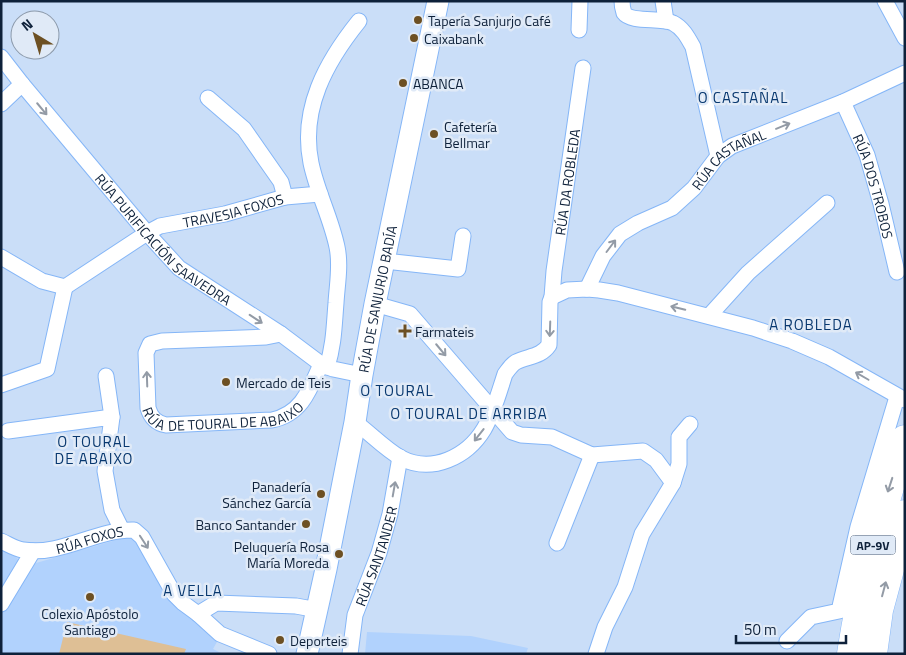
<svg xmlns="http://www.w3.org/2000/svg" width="906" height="655" font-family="'Titillium Web',sans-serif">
<rect width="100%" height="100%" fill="#cadef8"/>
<g fill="#b1d2fd">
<path d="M130,536L134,538L172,603L218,640L213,649L223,654H1V546L9,550L28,569L36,563Z"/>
<path d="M367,632L471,636L528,648L526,654H365Z"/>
</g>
<path fill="#debf95" d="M67,622L186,649L184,654H59Z"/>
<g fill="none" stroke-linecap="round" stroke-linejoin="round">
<defs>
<g id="street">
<path d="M622,1C622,5 623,10 624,13C631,23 662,17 673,23C683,28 688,38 693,47L718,156"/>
<path d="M663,1L666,21"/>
<path d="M885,1L905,38"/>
<path d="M579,30L580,1"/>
<path id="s1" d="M1,57L22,84L147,233L179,268L281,334L321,364L333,369L362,375"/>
<path d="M208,98L244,129L281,182L285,197"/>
<path id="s2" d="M843,102L867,155L881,204L897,272"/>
<path d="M1,104L22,84"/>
<path id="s3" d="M1,257L42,281L65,287L147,233L160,226L225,214L285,197L320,194"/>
<path d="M385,261L458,269L463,236"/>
<path id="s4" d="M587,289L603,256L620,234L638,223L672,208L694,188L718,156L732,146L843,102L905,73"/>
<path id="s5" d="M552,297L554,271L583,68"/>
<path d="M375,304L410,314L512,432L521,435L552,437L592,455L643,451L656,460L673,483"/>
<path d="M709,316L748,273L827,203"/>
<path id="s6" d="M281,334L266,337L162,341L150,344L146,353L148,408C151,418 156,423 166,425L272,420C302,414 310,389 321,364"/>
<path d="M327,367C334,344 334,327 336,303C337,285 341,265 337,247C331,218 317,192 311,163C300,109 326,62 359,21"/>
<path d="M106,376L112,417"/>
<path d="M1,385L47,369L65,287"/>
<path d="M355,422C370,433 385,449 401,458C432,474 467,457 484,429C494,412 499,392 505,374C508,370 511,365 516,362C528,356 541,357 549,345L550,302L552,297L567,290L587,289L599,290L618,293L753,328L792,341L829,357L905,400"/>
<path d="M8,431L112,417L105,471L112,510L122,530"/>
<path id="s7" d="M1,541C8,544 15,549 23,550C62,556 96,529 134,530L142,537L174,594L183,603L198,614L220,634L269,654"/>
<path d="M557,543L592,455"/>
<path d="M1,604L33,551"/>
<path d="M198,614L216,603L296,606L318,610"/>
<path d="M787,641L811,617L839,611L858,527L897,397"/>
<path id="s8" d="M350,654L355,615L379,553L390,514L400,457"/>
<path d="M596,654L605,627L625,587L642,534L673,483L679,464V437L690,424"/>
</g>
<g id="secondary">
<path id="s9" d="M307,654L326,569L355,422L362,375L375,304L438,1"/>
</g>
<g id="highway">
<path d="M851,654C862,580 882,510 905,439"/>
<path d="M873,654L879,610L905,514"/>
</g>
</defs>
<use href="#street" stroke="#85b6f7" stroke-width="17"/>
<use href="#secondary" stroke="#85b6f7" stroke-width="23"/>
<use href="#highway" stroke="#85b6f7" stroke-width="29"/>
<use href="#street" stroke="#fff" stroke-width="15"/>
<use href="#secondary" stroke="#fff" stroke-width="21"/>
<use href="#highway" stroke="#fff" stroke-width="28"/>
</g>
<defs><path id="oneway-shaft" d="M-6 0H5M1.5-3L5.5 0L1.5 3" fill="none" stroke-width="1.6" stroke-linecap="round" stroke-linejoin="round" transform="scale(1.25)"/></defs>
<g stroke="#939ba6">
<use href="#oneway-shaft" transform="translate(42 109) rotate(50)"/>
<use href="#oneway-shaft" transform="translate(783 126) rotate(-22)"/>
<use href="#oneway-shaft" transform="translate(611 246) rotate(-53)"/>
<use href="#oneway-shaft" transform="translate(678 308) rotate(-166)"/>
<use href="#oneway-shaft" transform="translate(256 319) rotate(33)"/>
<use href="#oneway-shaft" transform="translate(550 329) rotate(92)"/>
<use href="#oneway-shaft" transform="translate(441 350) rotate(50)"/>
<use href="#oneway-shaft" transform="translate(862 376) rotate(-150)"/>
<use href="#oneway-shaft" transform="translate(147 379) rotate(-92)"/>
<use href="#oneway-shaft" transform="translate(479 435) rotate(128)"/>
<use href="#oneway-shaft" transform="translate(890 485) rotate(108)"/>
<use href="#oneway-shaft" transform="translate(394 489) rotate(-80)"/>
<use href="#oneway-shaft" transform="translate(144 542) rotate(57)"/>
<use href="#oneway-shaft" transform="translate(884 589) rotate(-75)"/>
</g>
<g fill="#6d5023" stroke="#e0eaf7" stroke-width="2">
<circle cx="418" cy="20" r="5"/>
<circle cx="414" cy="38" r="5"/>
<circle cx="403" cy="83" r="5"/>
<circle cx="434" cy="134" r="5"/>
<path d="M402.5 323.5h5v5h5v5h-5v5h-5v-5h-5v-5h5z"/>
<circle cx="226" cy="382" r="5"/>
<circle cx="321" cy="494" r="5"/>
<circle cx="306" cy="524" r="5"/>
<circle cx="339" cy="554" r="5"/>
<circle cx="90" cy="597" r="5"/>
<circle cx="280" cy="640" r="5"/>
</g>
<g text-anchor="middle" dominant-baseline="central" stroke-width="5" stroke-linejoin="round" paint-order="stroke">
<rect fill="#e0eaf7" stroke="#4d5d73" stroke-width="1" x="850.5" y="535.5" width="45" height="19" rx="4"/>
<g font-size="12" font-weight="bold" fill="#0e213a">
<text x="873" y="545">AP-9V</text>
</g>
<g font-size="14" fill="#0e213a" stroke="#e0eaf7" text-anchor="start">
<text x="428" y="20">Tapería Sanjurjo Café</text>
<text x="424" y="38">Caixabank</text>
<text x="413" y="83">ABANCA</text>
<text x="444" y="126">Cafetería<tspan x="444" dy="16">Bellmar</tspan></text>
<text x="415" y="331">Farmateis</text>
<text x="236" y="382">Mercado de Teis</text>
<text x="311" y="486" text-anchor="end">Panadería<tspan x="311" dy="16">Sánchez García</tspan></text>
<text x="296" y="524" text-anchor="end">Banco Santander</text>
<text x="329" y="546" text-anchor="end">Peluquería Rosa<tspan x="329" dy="16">María Moreda</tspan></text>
<text x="90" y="613" text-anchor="middle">Colexio Apóstolo<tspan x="90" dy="16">Santiago</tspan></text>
<text x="290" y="640">Deporteis</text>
</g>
<g font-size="14" fill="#0e213a" stroke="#e0eaf7">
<text stroke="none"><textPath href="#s4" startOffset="199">RÚA CASTAÑAL</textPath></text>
<text stroke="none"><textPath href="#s5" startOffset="116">RÚA DA ROBLEDA</textPath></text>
<text stroke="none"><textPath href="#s2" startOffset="90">RÚA DOS TROBOS</textPath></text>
<text stroke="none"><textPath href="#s3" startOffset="259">TRAVESIA FOXOS</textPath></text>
<text stroke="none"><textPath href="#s1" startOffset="245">RÚA PURIFICACIÓN SAAVEDRA</textPath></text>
<text stroke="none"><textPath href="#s9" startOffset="362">RÚA DE SANJURJO BADÍA</textPath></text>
<text stroke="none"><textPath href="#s6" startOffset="279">RÚA DE TOURAL DE ABAIXO</textPath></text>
<text stroke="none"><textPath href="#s7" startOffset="92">RÚA FOXOS</textPath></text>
<text stroke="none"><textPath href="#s8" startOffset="102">RÚA SANTANDER</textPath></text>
</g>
<g font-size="15" letter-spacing="1" fill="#08386f" stroke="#e0eaf7">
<text x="743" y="97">O CASTAÑAL</text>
<text x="811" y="324">A ROBLEDA</text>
<text x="397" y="390">O TOURAL</text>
<text x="469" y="413">O TOURAL DE ARRIBA</text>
<text x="94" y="441">O TOURAL<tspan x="94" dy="17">DE ABAIXO</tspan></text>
<text x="193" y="590">A VELLA</text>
</g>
</g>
<rect width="906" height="655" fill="none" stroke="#0e213a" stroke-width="5"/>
<g transform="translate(35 35) rotate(322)"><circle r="24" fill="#e0eaf7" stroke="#8c9aab"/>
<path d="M0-4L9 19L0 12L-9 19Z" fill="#6d5023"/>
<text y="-8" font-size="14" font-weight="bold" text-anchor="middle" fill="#0e213a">N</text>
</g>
<path d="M736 635v8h110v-8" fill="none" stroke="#0e213a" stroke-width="2.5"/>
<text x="744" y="635" font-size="15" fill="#0e213a" stroke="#e0eaf7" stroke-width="4" paint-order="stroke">50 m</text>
</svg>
